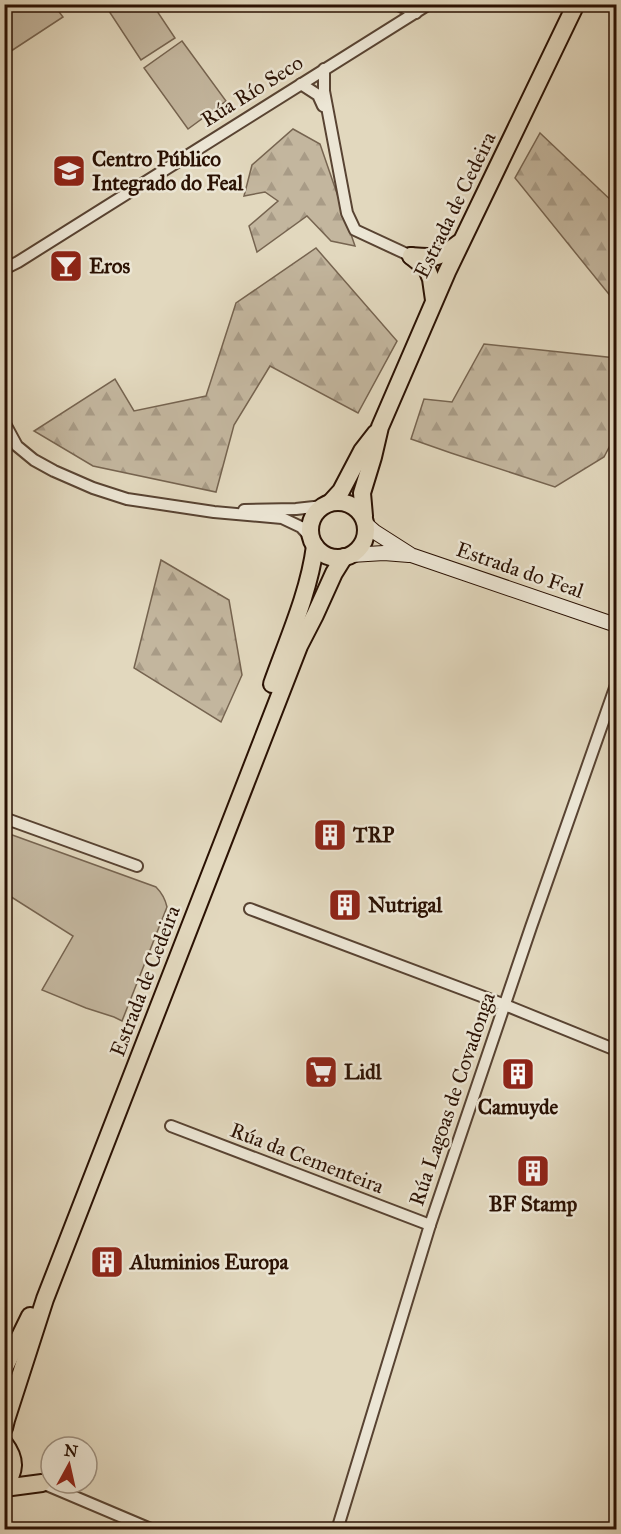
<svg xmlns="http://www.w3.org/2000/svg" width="621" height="1534" font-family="'IM FELL Great Primer',serif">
<defs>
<pattern id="forest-firs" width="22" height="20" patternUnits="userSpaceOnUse" patternTransform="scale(1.5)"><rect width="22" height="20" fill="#c3b69e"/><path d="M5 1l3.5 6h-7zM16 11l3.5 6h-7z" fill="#a89b86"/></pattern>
</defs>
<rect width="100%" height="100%" fill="#e2d8be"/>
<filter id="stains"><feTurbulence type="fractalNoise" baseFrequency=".00333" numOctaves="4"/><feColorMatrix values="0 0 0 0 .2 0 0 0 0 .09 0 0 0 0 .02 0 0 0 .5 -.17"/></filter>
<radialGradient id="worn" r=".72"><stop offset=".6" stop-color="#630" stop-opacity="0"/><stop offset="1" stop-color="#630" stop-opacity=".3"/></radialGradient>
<g fill="#c3b69e" stroke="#766450" stroke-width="1.5">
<path d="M10,5H54L63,17L5,55V8Z"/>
<path d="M105,5H153L175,38L141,60Z"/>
<path d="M182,41L226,101L188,129L144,68Z"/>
<path d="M4,832L156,887C162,893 165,898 167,907L122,1021L114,1017L86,1008L42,990L73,936L5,893Z"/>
</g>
<g fill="url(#forest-firs)" stroke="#766450" stroke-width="1.5">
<path d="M293,129L320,144L355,246L331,241L307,216L257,252L249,226L278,201L265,192L244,196L252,165Z"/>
<path d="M540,133L616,205V303L515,178Z"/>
<path d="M316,248L397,341L358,413L270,366L234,425L216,492L93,466L34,431L115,379L134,411L206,396L236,303Z"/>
<path d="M484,344L616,358V434L604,457L555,487L451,453L411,439L424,399L452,402Z"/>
<path d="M161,560L229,600L242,675L221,722L134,668Z"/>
</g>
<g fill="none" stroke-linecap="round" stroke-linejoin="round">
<defs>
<g id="street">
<path d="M396,4L416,13"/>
<path d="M324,69V91L347,213L355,230L411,256"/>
<path d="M301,84L318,95L323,106"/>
<path d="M4,269L18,262L429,4"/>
<path d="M4,422L17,446L34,460L54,471L93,488L127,499L214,512L282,518L301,527L311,538"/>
<path d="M244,510L296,509L323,506"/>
<path d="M4,818L137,866"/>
<path d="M250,909L505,1005L616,1050"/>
<path d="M171,1126L430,1225"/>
<path d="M42,1483L153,1530"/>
<path d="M337,1530L430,1225L531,927L616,685"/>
</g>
<g id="secondary">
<path d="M367,525L375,532L411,555L616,625"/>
<path d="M351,555L384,553L409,555"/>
</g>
<g id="primary">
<path d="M411,256C435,258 439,259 459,243"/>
<path d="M411,256L427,269L431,279L434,300"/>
<circle cx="338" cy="530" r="28"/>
<path d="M331,502L341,491L362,451L376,433"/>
<path d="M364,516L362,493L373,457L380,427L447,272L576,4"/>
<path d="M272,684C288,639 309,593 315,546"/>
<path d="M4,1369L30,1316"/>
<path d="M4,1428L6,1420L45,1299L299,646L315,615L334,573L344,557"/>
<path d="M4,1443C17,1460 15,1471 4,1488"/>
<path d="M4,1488L42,1483"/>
</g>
</defs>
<use href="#street" stroke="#584332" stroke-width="14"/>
<use href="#secondary" stroke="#2a1103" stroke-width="16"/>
<use href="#primary" stroke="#2a1103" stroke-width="20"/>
<use href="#street" stroke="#ece6d5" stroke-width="10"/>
<use href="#secondary" stroke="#ece6d5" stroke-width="14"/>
<use href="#primary" stroke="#e2d8be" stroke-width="16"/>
</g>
<defs>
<symbol id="school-square" viewBox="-11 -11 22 22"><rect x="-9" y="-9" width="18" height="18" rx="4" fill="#8f2418" stroke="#ece6d5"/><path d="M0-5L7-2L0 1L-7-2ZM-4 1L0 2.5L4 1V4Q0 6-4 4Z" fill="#fff"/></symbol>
<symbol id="bar-square" viewBox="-11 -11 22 22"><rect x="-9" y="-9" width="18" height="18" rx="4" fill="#8f2418" stroke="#ece6d5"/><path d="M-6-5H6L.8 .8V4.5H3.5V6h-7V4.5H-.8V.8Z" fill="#fff"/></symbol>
<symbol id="building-square" viewBox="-11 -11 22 22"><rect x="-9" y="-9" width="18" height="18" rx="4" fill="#8f2418" stroke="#ece6d5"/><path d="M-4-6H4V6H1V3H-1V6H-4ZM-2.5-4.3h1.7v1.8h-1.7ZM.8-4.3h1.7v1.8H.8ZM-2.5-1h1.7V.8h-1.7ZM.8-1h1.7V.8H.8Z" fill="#fff"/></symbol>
<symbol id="supermarket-square" viewBox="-11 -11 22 22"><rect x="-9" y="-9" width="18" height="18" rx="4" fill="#8f2418" stroke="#ece6d5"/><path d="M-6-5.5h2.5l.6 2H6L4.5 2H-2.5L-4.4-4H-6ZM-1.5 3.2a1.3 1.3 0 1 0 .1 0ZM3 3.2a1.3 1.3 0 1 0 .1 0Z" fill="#fff"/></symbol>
</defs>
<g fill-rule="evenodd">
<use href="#school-square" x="50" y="152" width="38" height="38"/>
<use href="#bar-square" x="47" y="247" width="38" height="38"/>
<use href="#building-square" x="311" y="816" width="38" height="38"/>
<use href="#building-square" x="326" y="886" width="38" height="38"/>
<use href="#supermarket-square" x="302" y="1053" width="38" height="38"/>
<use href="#building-square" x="499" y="1055" width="38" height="38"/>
<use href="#building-square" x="514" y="1152" width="38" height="38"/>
<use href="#building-square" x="88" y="1243" width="38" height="38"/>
</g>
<g text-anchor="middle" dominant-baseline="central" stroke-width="5" stroke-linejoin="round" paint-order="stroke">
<g font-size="21" fill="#2a1103" stroke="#ece6d5">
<text transform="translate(252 91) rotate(-32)">Rúa Río Seco</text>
<text transform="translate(455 205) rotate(-64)">Estrada de Cedeira</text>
<text transform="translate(520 570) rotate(19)">Estrada do Feal</text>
<text transform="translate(145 981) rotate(-69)">Estrada de Cedeira</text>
<text transform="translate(452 1099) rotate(-71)">Rúa Lagoas de Covadonga</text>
<text transform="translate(307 1158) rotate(21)">Rúa da Cementeira</text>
</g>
<g font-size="21" font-weight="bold" fill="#2a1103" stroke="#ece6d5" text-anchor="start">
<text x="92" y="159">Centro Público<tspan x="92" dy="24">Integrado do Feal</tspan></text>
<text x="89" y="266">Eros</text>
<text x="353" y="835">TRP</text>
<text x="368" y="905">Nutrigal</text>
<text x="344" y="1072">Lidl</text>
<text x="518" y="1107" text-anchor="middle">Camuyde</text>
<text x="533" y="1204" text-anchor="middle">BF Stamp</text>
<text x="130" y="1262">Aluminios Europa</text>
</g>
</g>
<rect width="621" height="1534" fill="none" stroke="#e2d8be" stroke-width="24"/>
<rect x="6" y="6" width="609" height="1522" fill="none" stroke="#2a1103" stroke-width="3"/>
<rect x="12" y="12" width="597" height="1510" fill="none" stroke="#2a1103" stroke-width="1.5"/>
<g transform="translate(69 1465) rotate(8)"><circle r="28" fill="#ece6d5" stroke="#9e9181" stroke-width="1.5"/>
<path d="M0-4.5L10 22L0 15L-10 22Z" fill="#8f2418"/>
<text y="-9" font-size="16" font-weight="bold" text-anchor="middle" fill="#2a1103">N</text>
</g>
<rect width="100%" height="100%" filter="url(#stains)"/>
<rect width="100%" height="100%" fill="url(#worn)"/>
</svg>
